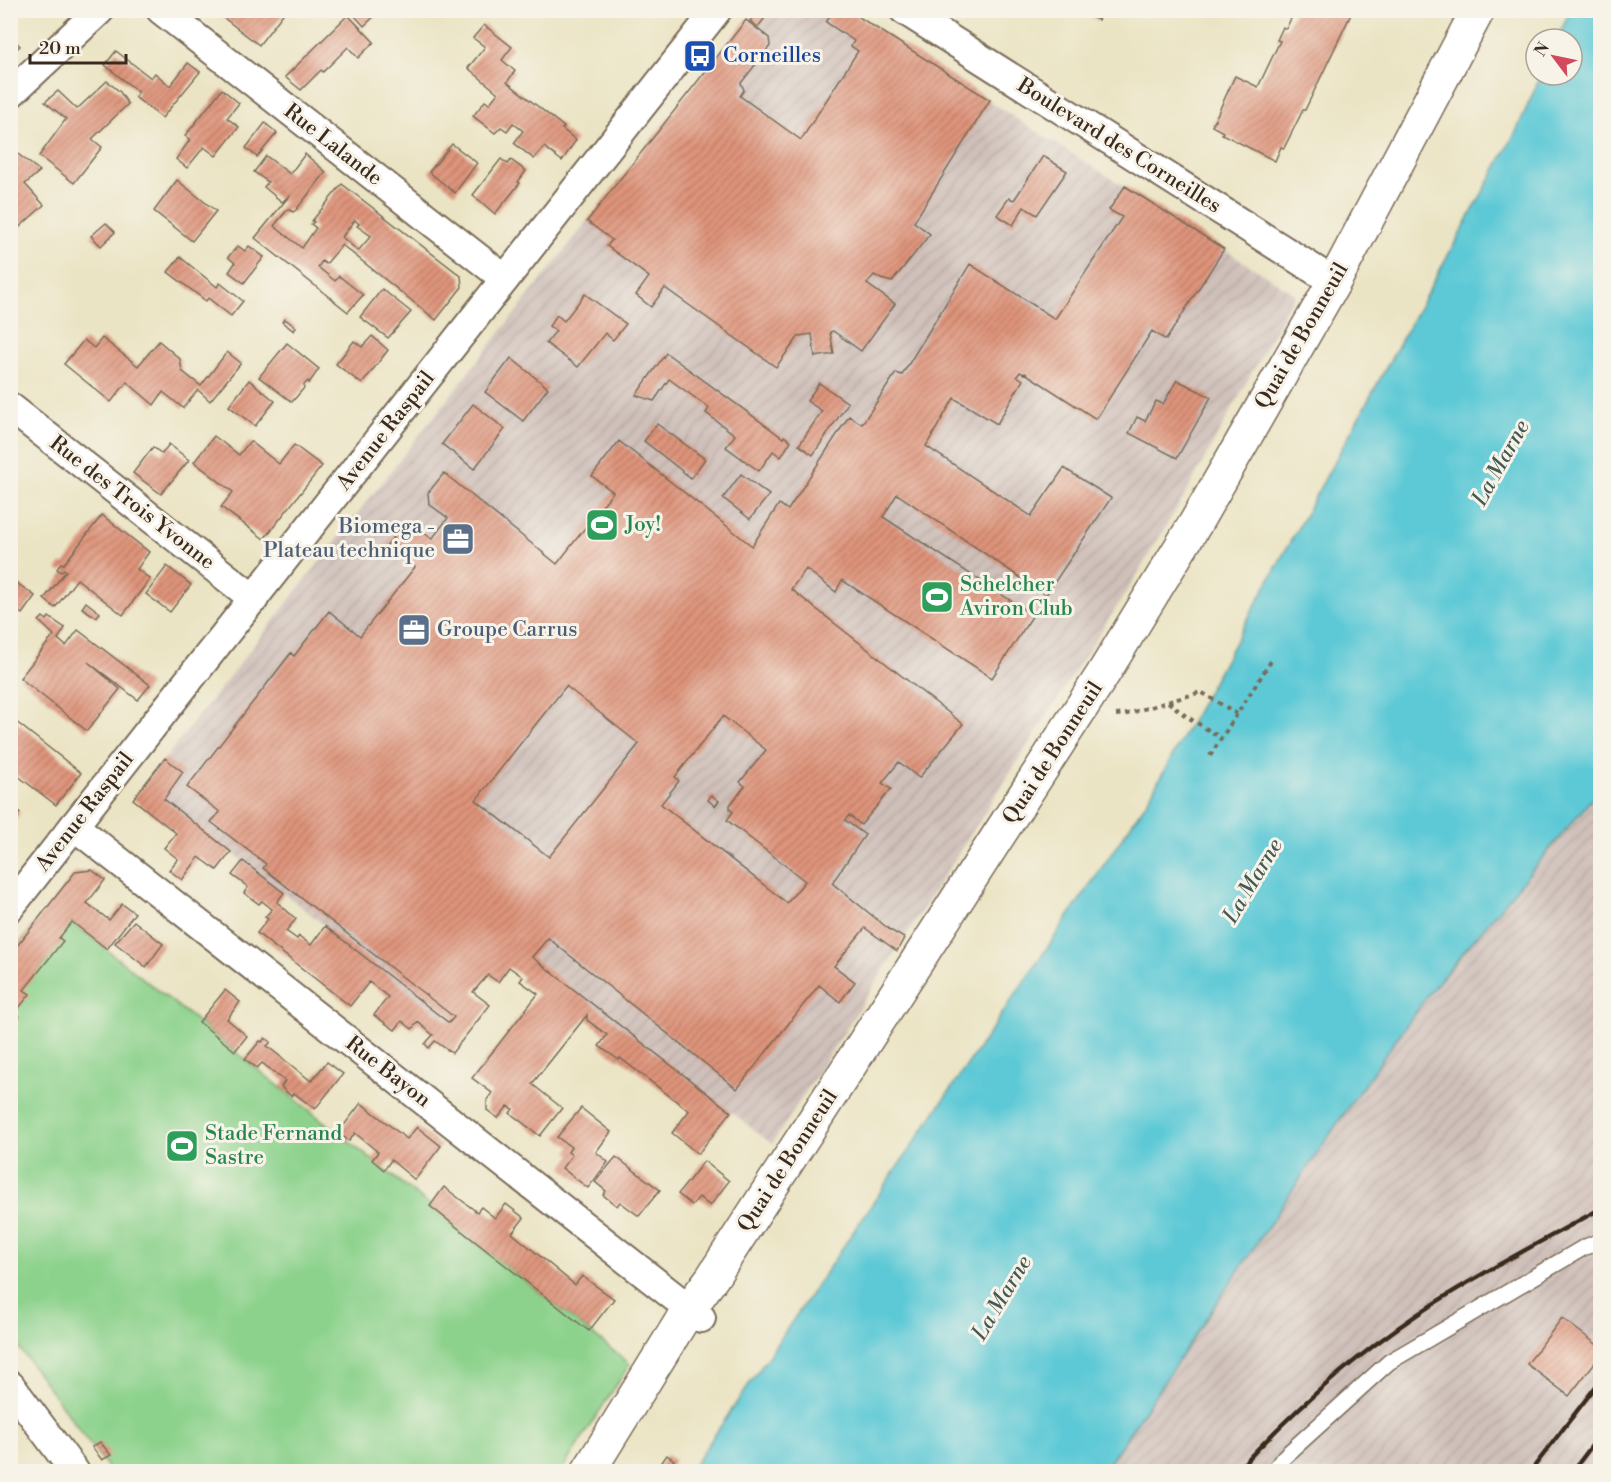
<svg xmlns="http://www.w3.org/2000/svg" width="1611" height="1482" font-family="'Libre Bodoni',serif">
<defs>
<pattern id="industrial-furrows" width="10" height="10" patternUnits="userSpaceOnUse" patternTransform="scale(1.5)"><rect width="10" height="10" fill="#cfc0ba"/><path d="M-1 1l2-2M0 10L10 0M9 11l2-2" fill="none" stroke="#b3a59f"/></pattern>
<pattern id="building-hatch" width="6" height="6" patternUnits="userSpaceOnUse" patternTransform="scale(1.5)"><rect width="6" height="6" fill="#df947b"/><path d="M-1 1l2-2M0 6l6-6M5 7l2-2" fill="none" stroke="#b67964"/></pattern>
</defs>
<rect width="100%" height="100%" fill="#f7f3e8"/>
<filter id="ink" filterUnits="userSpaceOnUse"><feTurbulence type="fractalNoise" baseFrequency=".0167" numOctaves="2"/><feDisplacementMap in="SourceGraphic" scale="12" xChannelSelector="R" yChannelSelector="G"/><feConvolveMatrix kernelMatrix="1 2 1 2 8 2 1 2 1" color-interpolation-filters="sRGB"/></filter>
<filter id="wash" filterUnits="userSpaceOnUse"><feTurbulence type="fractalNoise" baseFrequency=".008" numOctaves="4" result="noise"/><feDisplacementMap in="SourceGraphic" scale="24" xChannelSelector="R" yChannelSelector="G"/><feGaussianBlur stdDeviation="1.35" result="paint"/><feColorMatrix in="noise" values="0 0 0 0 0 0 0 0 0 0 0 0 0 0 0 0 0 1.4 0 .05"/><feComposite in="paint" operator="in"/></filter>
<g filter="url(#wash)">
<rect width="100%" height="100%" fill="#ebe4c4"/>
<g fill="url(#industrial-furrows)">
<path d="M753,11H845L1295,294L1183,498L1128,589L772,1144L513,942L449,1023L145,784Z"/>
<path d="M1600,789V1471L1104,1472L1351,1103L1430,992Z"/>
</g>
<path fill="#8cd28c" stroke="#647e55" stroke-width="1.5" d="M50,905L630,1364L561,1471H110L11,1337L10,955Z"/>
<path fill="#5dc9d6" stroke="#4c7a7a" stroke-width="1.5" d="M1570,11H1600V789L1430,992L1351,1103L1104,1471H690L1148,800L1516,132L1541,75H1572V39H1557Z"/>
<g id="blocks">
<g fill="url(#building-hatch)" fill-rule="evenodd">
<path d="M225,10H286L259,45L220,15Z"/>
<path d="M359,10H381L364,26L355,16L360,12Z"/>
<path d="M758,10H771L758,27L750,21Z"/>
<path d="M834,10H848L990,100L914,222L930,234L892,282L881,279L874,275L867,284L895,304L861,351L833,331L830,332L834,354L815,357L812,334L799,336L776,367L665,288L651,307L636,295L649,277L607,246L612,240L587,221L746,20L769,38L770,46L741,83L744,90L740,96L801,140L858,51L851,46L854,41L826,22Z"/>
<path d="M1077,10H1103L1098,20Z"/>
<path d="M1295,10H1353L1305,110H1303L1284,148L1281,147L1275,161L1222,134L1223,132L1212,126L1235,76L1258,87L1280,41L1277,40L1283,27L1286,29Z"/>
<path d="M348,15L374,42L358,58L348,47L323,72L321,70L301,90L285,77Z"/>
<path d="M484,25L512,47L502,60L515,71L507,82L564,127L562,129L576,140L562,161L544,147L534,159L514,143L523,131L513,123L507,131L501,127L495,133L473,116L485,101L489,104L498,93L468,68L485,47L473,38Z"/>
<path d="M10,36L20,46L10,55Z"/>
<path d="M116,51L151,78L155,73L170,86L188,63L200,72L162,118L135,97L138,92L105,65Z"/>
<path d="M107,81L120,92L128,104L92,139L102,147L74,183L39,156L66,119L45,102L58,91L77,109Z"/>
<path d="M222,89L239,103L227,118L239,127L216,156L204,147L187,168L176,159L190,140L185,136Z"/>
<path d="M265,123L277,133L257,157L246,148Z"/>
<path d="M452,144L477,163L455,193L429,172Z"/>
<path d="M10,148L40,171L25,184L44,205L13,233L10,230V175L13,173L10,171Z"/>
<path d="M305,154L326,172L296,210L293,212L288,209L274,226L302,248L316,228L311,224L314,222L312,221L342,184L461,276L462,287L436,320L342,245L326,264L322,261L318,267L335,281L339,276L363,295L348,312L255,238L290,195L282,202L264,187L268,182L254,172L266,156L290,174ZM355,220L359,224L357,226L371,236L358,251L342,237Z"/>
<path d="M1043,156L1067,171L1037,215L1024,207L1013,225L997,215L1009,198L1014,200Z"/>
<path d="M501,159L508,164L511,160L526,171L518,182L520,183L495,214L473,195Z"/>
<path d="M177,180L216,211L192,241L154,211Z"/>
<path d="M1125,186L1224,249L1166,340L1152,331L1096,419L1025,373L1024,374L1020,372L1017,376L1023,380L997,424L954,398L926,446L1031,516L1064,468L1111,498L1046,595L897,494L883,517L1033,615L992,678L842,580L836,592L806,569L791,589L963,724L919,778L899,762L882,783L891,789L861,825L849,815L845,820L865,835L832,883L890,930L904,938L897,951L865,928L834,966L855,982L840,1002L819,985L737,1089L548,938L532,957L731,1112L698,1154L672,1133L689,1111L620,1058L619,1060L599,1046L607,1035L587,1020V1015L532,1084L562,1108L540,1136L510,1113L513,1109L508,1106L498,1118L487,1110V1100L492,1093L472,1078L538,994L520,981L523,977L509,967L498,982L488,975L473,992L490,1005L452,1053L435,1041L429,1048L425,1044L433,1035L418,1022L412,1029L402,1021L395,1030L374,1015L388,997L369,982L350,1006L257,933L268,919L265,917L272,909L262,901L259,904L244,893L248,887L232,875L243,861L284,893L277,902L296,919L286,931L297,939L299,936L311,945L325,926L449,1023L454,1017L263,868L266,864L211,822L220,812L187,787L291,653L294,656L329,611L360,636L415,567L387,545L403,526L414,525L432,539L448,518L429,504L428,493L444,473L557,564L613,492L592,476L619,441L752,546L779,504L788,510L849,416L862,424L896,373L902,375L970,264L1055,319L1122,217L1109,210ZM566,686L639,744L549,857L476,800ZM723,716L766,750L740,782L745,786L730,805V809L733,812L727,820L805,881L787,903L661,804L679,781L675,777Z"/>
<path d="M106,223L115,232L101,246L91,236Z"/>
<path d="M238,246L245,251L249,246L264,257L244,283L229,272L235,263L228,257Z"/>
<path d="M180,257L217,287L220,283L243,301L231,316L208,298L206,301L168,272Z"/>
<path d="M382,289L411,312L388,338L360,317Z"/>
<path d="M585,294L626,324L613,340L605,333L578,367L546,343L556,331L549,326L557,315L564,321Z"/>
<path d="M285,319L296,327L294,331L282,322Z"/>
<path d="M372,336L388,350L362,384L336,364L354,341L362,347Z"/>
<path d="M102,338L138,366L159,341L180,359L182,371L201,386L227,352L241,363L210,401L198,390L183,408L163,392L154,405L127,382L111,402L64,364L84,340L94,348Z"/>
<path d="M287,343L319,369L309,383L308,381L304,385V388L292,402L259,377Z"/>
<path d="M666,353L783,438L784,436L791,441L781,457L773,451L759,471L726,447L735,435L706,413L709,408L669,379L654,401L636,395Z"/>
<path d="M511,358L548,388L523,421L485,392Z"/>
<path d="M249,380L275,401L255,426L229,406Z"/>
<path d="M1177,380L1211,397L1177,458L1129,433L1137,417L1145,421L1156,401L1163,404Z"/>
<path d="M819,383L848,403L813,455L799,445L822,411L807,401Z"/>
<path d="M473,404L505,429L474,469L442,444Z"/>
<path d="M657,424L705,459L691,478L644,441Z"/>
<path d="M214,436L239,455L250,441L279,464L294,445L322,466L264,539L221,507L233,492L194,462Z"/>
<path d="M169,444L189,460L161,494L133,473L153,447L162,454Z"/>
<path d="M741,474L769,495L750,519L723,498Z"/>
<path d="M102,515L149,552L137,569L150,579L123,615L77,579L55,608L44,599L66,571L64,569L61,572L57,569L61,563L64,564Z"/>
<path d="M354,518L357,521L348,533L344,530Z"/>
<path d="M167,566L191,585L170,612L146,594Z"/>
<path d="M10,578L35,596L22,614L13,607L10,611Z"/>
<path d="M86,602L100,613L96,617L82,608Z"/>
<path d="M43,617L47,620L49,617L65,628L58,639L66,646L78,630L150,685L138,700L88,662L120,689L87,731L20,678L54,635L39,621Z"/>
<path d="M10,717L81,773L56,805L10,770Z"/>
<path d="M165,758L183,772L164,799L231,852L217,870L199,857L182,880L169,870L178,859L164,848L176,833L133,799Z"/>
<path d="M711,795L719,801L715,806L708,800Z"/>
<path d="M10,805L20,813L10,825Z"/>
<path d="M92,870L105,880L87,903L109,920L122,904L135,913L107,949L72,922L59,938L63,941L24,990L30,994L15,1013L19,1017L10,1029V955L75,872Z"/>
<path d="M134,921L163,944L146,967L115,943Z"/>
<path d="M225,990L240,1002L227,1019L247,1036L235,1051L199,1022Z"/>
<path d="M265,1038L271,1042L267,1046L311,1081L327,1062L343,1074L315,1109L294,1093L291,1096L281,1087L285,1081L262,1063L257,1068L245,1059L260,1041L262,1042Z"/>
<path d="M361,1103L407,1139L417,1127L441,1146L415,1180L391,1160L384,1170L372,1160L378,1152L355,1133L349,1141L338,1133Z"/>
<path d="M581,1108L611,1132L596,1152L608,1162L588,1188L562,1168L572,1155L568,1152L571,1147L557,1137Z"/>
<path d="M616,1157L660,1190L639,1216L620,1202L617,1206L603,1195L606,1191L595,1182Z"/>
<path d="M704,1161L729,1181L710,1206L699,1197L692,1205L678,1194Z"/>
<path d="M444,1187L477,1212L481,1207L495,1218L506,1204L524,1218L512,1233L575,1285L582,1276L614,1299L589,1331L430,1206Z"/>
<path d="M1562,1318L1600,1347V1356L1569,1396L1527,1364Z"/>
<path d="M100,1442L111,1455L102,1460L92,1447Z"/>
<path d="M667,1455L674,1460L667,1472H655Z"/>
</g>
</g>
</g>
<g filter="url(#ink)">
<use href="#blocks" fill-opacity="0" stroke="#796b58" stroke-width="1.5"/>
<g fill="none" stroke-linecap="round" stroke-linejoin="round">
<defs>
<path id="service" d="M1273,1472L1284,1457L1389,1362L1583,1248L1600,1241"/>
<g id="minor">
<path d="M161,10L505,279"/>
<path d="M904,10L1334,282"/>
<path d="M10,94L100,10"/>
<path d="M10,407L254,599"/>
<path d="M74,826L701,1318"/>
<path d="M10,907L717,10"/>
<path d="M10,1385L75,1472"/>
</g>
<path id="tertiary" d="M588,1472L689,1309L712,1278L1103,674L1195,524L1334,282L1478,10"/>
</defs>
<use href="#service" stroke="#796b58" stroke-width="18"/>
<use href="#minor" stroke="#796b58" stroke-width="32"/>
<use href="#tertiary" stroke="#796b58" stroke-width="36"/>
<g stroke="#796b58" stroke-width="4" stroke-dasharray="4.5 4.5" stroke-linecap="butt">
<path d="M1168,702L1186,716L1221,738"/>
<path d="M1116,715L1127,714L1201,692L1237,714"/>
<path d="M1210,756L1273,658"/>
</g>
<use href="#service" stroke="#fff" stroke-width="15"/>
<use href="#minor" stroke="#fff" stroke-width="28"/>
<use href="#tertiary" stroke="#fff" stroke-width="33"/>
<g stroke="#3b2a1e" stroke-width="4.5">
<path d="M1236,1472C1291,1412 1351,1359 1418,1314C1476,1275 1539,1243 1600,1209"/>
<path d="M1530,1472L1600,1381"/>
<path d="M1572,1472L1600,1435"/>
</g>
</g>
</g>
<defs>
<symbol id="bus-square" viewBox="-11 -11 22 22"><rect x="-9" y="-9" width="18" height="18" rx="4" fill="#1a4fb4" stroke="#f7f3e8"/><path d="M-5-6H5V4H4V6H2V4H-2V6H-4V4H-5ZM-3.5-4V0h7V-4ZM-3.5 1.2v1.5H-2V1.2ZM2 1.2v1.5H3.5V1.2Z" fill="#fff"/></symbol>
<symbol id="stadium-square" viewBox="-11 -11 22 22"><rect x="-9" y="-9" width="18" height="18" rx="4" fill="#2e9e5b" stroke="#f7f3e8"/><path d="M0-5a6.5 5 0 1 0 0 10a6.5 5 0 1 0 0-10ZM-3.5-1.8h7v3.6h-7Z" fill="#fff"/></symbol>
<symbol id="office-square" viewBox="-11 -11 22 22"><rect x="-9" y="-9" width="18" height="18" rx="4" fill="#5c6f8a" stroke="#f7f3e8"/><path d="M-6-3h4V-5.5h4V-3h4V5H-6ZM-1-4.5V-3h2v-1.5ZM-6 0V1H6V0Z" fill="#fff"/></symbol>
</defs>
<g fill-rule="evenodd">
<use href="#bus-square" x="681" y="37" width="38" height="38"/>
<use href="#stadium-square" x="583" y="506" width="38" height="38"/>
<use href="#office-square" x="439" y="520" width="38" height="38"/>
<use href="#stadium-square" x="918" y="578" width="38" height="38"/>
<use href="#office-square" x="395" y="611" width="38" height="38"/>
<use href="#stadium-square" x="163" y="1127" width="38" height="38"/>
</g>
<g text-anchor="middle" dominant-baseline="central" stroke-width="6" stroke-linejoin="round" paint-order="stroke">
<g font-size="21" fill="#164399" stroke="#f7f3e8" text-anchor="start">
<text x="723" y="56">Corneilles</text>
</g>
<g font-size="21" fill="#3b2a1e" stroke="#f7f3e8">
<text transform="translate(333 145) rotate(38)">Rue Lalande</text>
<text transform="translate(1119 146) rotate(32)">Boulevard des Corneilles</text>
<text transform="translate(1302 336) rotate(-60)">Quai de Bonneuil</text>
<text transform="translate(386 431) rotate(-52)">Avenue Raspail</text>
<text transform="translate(132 503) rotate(38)">Rue des Trois Yvonne</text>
<text transform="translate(1053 753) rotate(-57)">Quai de Bonneuil</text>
<text transform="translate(85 812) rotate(-52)">Avenue Raspail</text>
<text transform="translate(388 1072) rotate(38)">Rue Bayon</text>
<text transform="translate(788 1161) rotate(-57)">Quai de Bonneuil</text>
</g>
<g font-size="21" fill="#27864d" stroke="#f7f3e8" text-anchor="start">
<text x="625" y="525">Joy!</text>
<text x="960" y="585">Schelcher<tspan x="960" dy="24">Aviron Club</tspan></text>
<text x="205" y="1134">Stade Fernand<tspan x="205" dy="24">Sastre</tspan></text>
</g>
<g font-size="21" fill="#4e5e75" stroke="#f7f3e8" text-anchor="end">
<text x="435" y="527">Biomega -<tspan x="435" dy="24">Plateau technique</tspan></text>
<text x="437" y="630" text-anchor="start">Groupe Carrus</text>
</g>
<g font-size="22" font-style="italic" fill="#455a55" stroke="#f7f3e8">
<text transform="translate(1501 463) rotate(-61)">La Marne</text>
<text transform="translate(1253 881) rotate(-59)">La Marne</text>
<text transform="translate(1002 1298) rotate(-59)">La Marne</text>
</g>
</g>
<rect width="1611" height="1482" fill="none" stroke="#f7f3e8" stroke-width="36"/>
<g transform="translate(1554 57) rotate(302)"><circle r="28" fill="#f7f3e8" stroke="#aca397" stroke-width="1.5"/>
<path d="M0-4.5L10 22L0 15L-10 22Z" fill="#d1495b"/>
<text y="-9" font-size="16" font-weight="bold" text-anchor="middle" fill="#3b2a1e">N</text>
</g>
<path d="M30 54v9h96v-9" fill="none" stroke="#3b2a1e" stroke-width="3"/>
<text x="39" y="54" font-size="18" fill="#3b2a1e" stroke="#f7f3e8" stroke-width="4.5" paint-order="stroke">20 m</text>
</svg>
